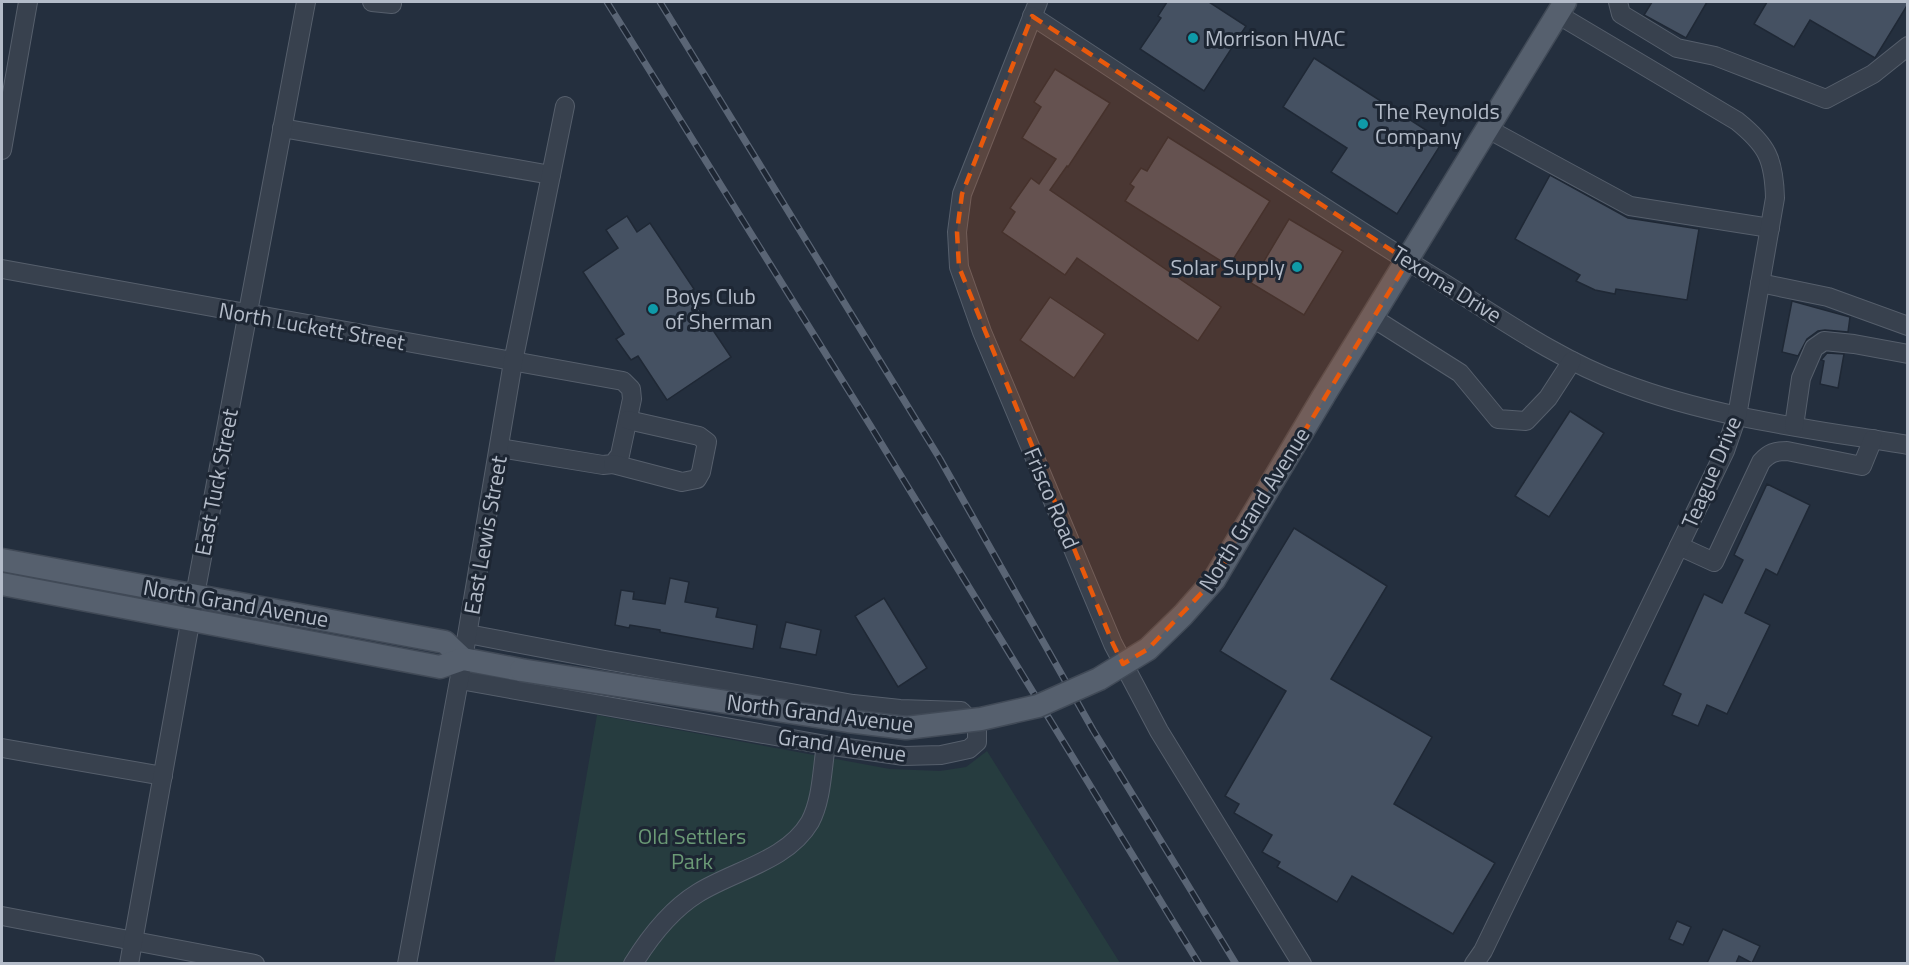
<svg xmlns="http://www.w3.org/2000/svg" width="1909" height="965" font-family="'Titillium Web',sans-serif">
<rect width="100%" height="100%" fill="#242f3e"/>
<path fill="#263c3f" d="M597,715L890,769L940,771L966,767L987,751L1120,963L554,964Z"/>
<g fill="#455162" stroke="#1f2835" stroke-width="1.5">
<path d="M1167,2H1209L1246,26L1204,91L1140,49L1161,18L1158,16Z"/>
<path d="M1652,2H1707L1686,38L1644,15Z"/>
<path d="M1767,2H1908V4L1875,58L1810,20L1794,47L1754,24Z"/>
<path d="M1314,58L1443,141L1397,214L1331,172L1347,148L1283,107Z"/>
<path d="M1055,69L1110,103L1068,167L1067,166L1050,190L1221,307L1198,341L1077,258L1065,275L1002,232L1015,212L1010,208L1031,178L1039,184L1056,159L1022,138L1041,107L1034,102Z"/>
<path d="M1168,137L1270,201L1229,266L1125,201L1134,187L1130,184L1141,168L1147,171Z"/>
<path d="M1550,175L1628,218L1699,229L1687,300L1616,289L1615,294L1595,290L1576,281L1580,275L1515,239Z"/>
<path d="M627,216L637,232L650,223L694,289L688,293L731,357L667,400L638,356L631,360L616,339L624,334L583,272L618,248L606,230Z"/>
<path d="M1289,219L1343,251L1304,315L1251,283Z"/>
<path d="M1050,297L1105,334L1074,378L1020,340Z"/>
<path d="M1792,301L1850,317L1848,332L1825,330L1818,331L1807,339L1798,356L1782,352Z"/>
<path d="M1827,353L1844,354L1838,388L1820,384L1824,361L1821,360Z"/>
<path d="M1570,411L1604,433L1549,517L1515,496Z"/>
<path d="M1767,484L1810,505L1777,575L1766,569L1745,613L1770,625L1727,714L1707,705L1698,726L1672,715L1681,694L1663,685L1704,594L1722,603L1743,560L1734,555Z"/>
<path d="M1294,528L1387,586L1331,679L1432,737L1394,804L1495,863L1453,934L1352,876L1337,902L1277,867L1280,862L1262,852L1272,835L1234,813L1239,804L1225,796L1286,691L1220,651Z"/>
<path d="M670,578L689,582L685,602L718,608L716,617L757,625L753,649L660,632V630L630,625L629,628L615,625L621,590L634,592L633,599L665,604Z"/>
<path d="M884,598L927,668L898,687L855,616Z"/>
<path d="M786,622L821,630L816,655L780,648Z"/>
<path d="M1677,921L1691,927L1683,945L1669,939Z"/>
<path d="M1723,929L1760,946L1752,963L1739,956L1736,963H1707Z"/>
</g>
<g fill="none" stroke-linecap="round" stroke-linejoin="round">
<defs>
<g id="minor">
<path d="M372,2L392,4"/>
<path d="M1038,2L962,194L957,232L959,267L982,332L1113,644L1159,731L1302,964"/>
<path d="M1618,2L1621,14L1677,48L1715,56L1826,99L1873,74L1908,46"/>
<path d="M1032,16C1165,103 1297,192 1432,276C1493,313 1554,358 1622,383C1714,418 1811,429 1908,445"/>
<path d="M282,128L551,175"/>
<path d="M1488,129L1630,206L1770,228"/>
<path d="M2,150L28,2"/>
<path d="M2,269L623,381L631,389L632,399L620,455L613,464L603,465L499,448"/>
<path d="M1760,283L1828,297L1908,326"/>
<path d="M1373,318L1460,373L1498,419L1526,421L1548,398L1572,361"/>
<path d="M1794,426L1801,378L1814,348L1824,341L1854,344L1908,354"/>
<path d="M613,464L682,482L697,479L701,472L707,442L699,436L628,420"/>
<path d="M1679,546L1714,562L1761,462C1769,453 1775,451 1787,451L1862,466L1873,439"/>
<path d="M460,680L826,745L904,756L941,755L969,749L977,742V728L961,711L900,709L853,704L605,660L468,634"/>
<path d="M2,748L163,776"/>
<path d="M2,916L255,964"/>
<path d="M129,964L195,595L306,2"/>
<path d="M407,964L463,659L513,362L565,106"/>
<path d="M633,964C649,938 672,909 698,893C735,870 787,861 810,822C822,800 822,769 826,745"/>
<path d="M1474,964L1483,951L1725,451L1737,416L1775,198C1774,159 1767,145 1737,121L1557,14"/>
</g>
<g id="major">
<path d="M1323,397L1565,2"/>
<path d="M2,560L445,642L463,659"/>
<path d="M2,584L440,667L463,659L521,670"/>
</g>
</defs>
<use href="#minor" stroke="#565f6c" stroke-width="20"/>
<use href="#major" stroke="#414a57" stroke-width="25"/>
<use href="#minor" stroke="#38414e" stroke-width="18"/>
<use href="#major" stroke="#56606e" stroke-width="22"/>
<defs>
<g id="rail">
<path d="M607,2L870,425L1199,964"/>
<path d="M660,2L940,459L1093,730L1236,964"/>
</g>
</defs>
<use href="#rail" stroke="#5a6575" stroke-width="7"/>
<use href="#rail" stroke="#1d2633" stroke-width="4.5" stroke-dasharray="14" stroke-linecap="butt"/>
<defs>
<path id="major-bridge" d="M521,670L848,721L906,728L981,719L1038,706L1099,679L1148,649L1183,615L1214,580L1323,397"/>
</defs>
<use href="#major-bridge" stroke="#414a57" stroke-width="25" stroke-linecap="butt"/>
<use href="#major-bridge" stroke="#56606e" stroke-width="22"/>
</g>
<path fill="#e8590c" fill-opacity="0.2" stroke="#e8590c" stroke-width="4.5" stroke-dasharray="12 8" stroke-linejoin="round" d="M1032,16L1408,261L1214,580L1148,649L1123,664L1113,644L959,267L957,232L962,194Z"/>
<g fill="#0f9aa8" stroke="#1d2633" stroke-width="2">
<circle cx="1193" cy="38" r="6"/>
<circle cx="1363" cy="124" r="6"/>
<circle cx="1297" cy="267" r="6"/>
<circle cx="653" cy="309" r="6"/>
</g>
<g text-anchor="middle" dominant-baseline="central" stroke-width="6" stroke-linejoin="round" paint-order="stroke">
<g font-size="22" fill="#b4bcc9" stroke="#1d2633" text-anchor="start">
<text x="1205" y="38">Morrison HVAC</text>
<text x="1375" y="111">The Reynolds<tspan x="1375" dy="25">Company</tspan></text>
<text x="1285" y="267" text-anchor="end">Solar Supply</text>
<text x="665" y="296">Boys Club<tspan x="665" dy="25">of Sherman</tspan></text>
</g>
<g font-size="22" fill="#b4bcc9" stroke="#1d2633">
<text transform="translate(1447 284) rotate(32)">Texoma Drive</text>
<text transform="translate(312 326) rotate(10)">North Luckett Street</text>
<text transform="translate(1711 472) rotate(-67)">Teague Drive</text>
<text transform="translate(216 482) rotate(-79)">East Tuck Street</text>
<text transform="translate(1052 498) rotate(67)">Frisco Road</text>
<text transform="translate(1254 509) rotate(-58)">North Grand Avenue</text>
<text transform="translate(485 535) rotate(-80)">East Lewis Street</text>
<text transform="translate(236 603) rotate(10)">North Grand Avenue</text>
<text transform="translate(820 713) rotate(7)">North Grand Avenue</text>
<text transform="translate(842 745) rotate(8)">Grand Avenue</text>
</g>
<g font-size="22" fill="#6b9a76" stroke="#1d2633">
<text x="692" y="836">Old Settlers<tspan x="692" dy="25">Park</tspan></text>
</g>
</g>
<rect width="1909" height="965" fill="none" stroke="#b4bcc9" stroke-width="6"/>
</svg>
